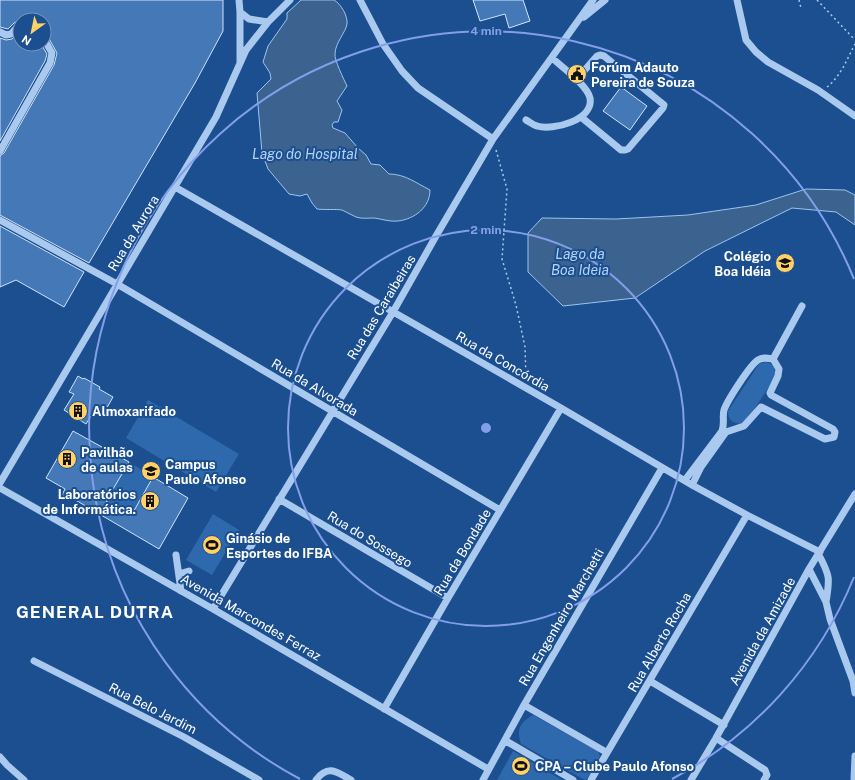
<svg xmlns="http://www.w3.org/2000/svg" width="855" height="780" font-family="'Public Sans',sans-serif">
	<rect width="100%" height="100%" fill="#1b4f8f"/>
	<path fill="#2e69ad" d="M 766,362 C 774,364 776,369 775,378 L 745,423 C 736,425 728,422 728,411 L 759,364 Z
		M 148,400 L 239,454 L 216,492 L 126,438 Z
		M 129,462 L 153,477 L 131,516 L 106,501 Z
		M 213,514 L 239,530 L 212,575 L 186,560 Z
		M 533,715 L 598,751 L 600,756 L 591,774 L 585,780 L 521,744 C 516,730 520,722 533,715 Z
		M 513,751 L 562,780 L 497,780 Z"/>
	<path fill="#3c6290" stroke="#9cc4f0" d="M 301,0 L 334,0 C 341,4 348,16 347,24 C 346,32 335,43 335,54 C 334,59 344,80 347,86 L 337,101 L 342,110 L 338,122 L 334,122 L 332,125 L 333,128 L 345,133 L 358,148 L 366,155 L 371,164 L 380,165 L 389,174 C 405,174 416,183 430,190 C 430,207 415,219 398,221 C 390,222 382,219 374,218 C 368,218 361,219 356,217 C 351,215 347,212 342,210 C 336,209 325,210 317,209 L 312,203 L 307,194 L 300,196 L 289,194 L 268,169 L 262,153 L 257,93 L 271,79 L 270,73 L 263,62 L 268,46 L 287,19 L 287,13 Z
		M 806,189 L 845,190 L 855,195 L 855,225 L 836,212 L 792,208 L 705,251 L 635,298 L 563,306 L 528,272 L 528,233 L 542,218 L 616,219 L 688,215 L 756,205 Z"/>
	<path fill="#4478b7" stroke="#cfe3fa" d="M 0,0 L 223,0 L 223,31 L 195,83 L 89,263 L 0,215 L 0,156 L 4,153 L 54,65 L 57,53 L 48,37 L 44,34 L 44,20 L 20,20 L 14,23 L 8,29 L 0,27 Z
		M 473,0 L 523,0 L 530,21 L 509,28 L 505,14 L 480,21 Z
		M 20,31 L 20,44 L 41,44 L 47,54 L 45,61 L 0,141 L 0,38 L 6,40 L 12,39 Z
		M 621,87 L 647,106 L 630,130 L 603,111 Z
		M 0,226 L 84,272 L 64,307 L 16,280 L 0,287 Z
		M 78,376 L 83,379 L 84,378 L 100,387 L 99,389 L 113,397 L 104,413 L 96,408 L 86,424 L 64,410 L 74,394 L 69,392 Z
		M 73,431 L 129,462 L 106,501 L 131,516 L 153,477 L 188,498 L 159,549 L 72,498 L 71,500 L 62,495 L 65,489 L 46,478 Z"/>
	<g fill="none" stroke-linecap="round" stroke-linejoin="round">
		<path stroke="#a9c9ee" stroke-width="1.5" stroke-dasharray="2 3" stroke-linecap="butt" d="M 799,0 L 801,8
			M 817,0 L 855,40
			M 827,87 C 841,76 847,59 855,44
			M 496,150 L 507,189 L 502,259 L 516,305 L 525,347 L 526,379"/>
		<path stroke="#a9c9ee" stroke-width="7" d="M 239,0 L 240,12 L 249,19 L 268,22
			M 360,0 L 383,44 L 402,71 L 418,88 L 493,139
			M 737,0 L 746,40 L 756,52 L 768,62 L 818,90 L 855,116
			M 584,17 L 605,0
			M 0,32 L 6,35 L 11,34 L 18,26 L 20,25
			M 240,62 L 240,12
			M 576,80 L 597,56 L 600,55 L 604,56 L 664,105 L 663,108 L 628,149 L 625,150 L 621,150 L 581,117
			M 526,120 C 530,122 533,125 537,126 C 553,131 594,120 590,98 C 587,85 562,67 552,58
			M 0,151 L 50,63 L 52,53 L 44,39
			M 175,187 L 561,408 L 692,485 L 747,515 L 820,552
			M 0,220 L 117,284 L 500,510
			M 773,359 L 802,306
			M 685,480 L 722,431 C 725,422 722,417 724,410 C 727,401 750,365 758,360 C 763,357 767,358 773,359 L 779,369 L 778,376 L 770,393 L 771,395 L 833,429 L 835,432 L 834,437 L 825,439 L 761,407 L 744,426 L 726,432 L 701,467 L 692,485
			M 0,483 L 216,117 L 246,50 L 268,22 L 290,0
			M 0,488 L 213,609 L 488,769
			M 279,499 L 448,598
			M 176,555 L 181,591
			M 819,555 C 830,576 830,578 826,602
			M 809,569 L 826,602 L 830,619 L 853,681 L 855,693
			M 179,574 L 189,571
			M 213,609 L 393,312 L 436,236 L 493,139 L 593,0
			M 34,661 L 184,737 L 259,780
			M 650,681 L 724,725
			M 524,705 L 606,752
			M 384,709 L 448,598 L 561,408
			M 716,738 L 765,770 L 767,775 L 764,780
			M 506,741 L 573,780
			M 0,757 L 7,765 L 24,780
			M 316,780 C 328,764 337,772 351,780
			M 483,780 L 524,705 L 662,468
			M 591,780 L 747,515
			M 691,780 L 716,738 L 809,569 L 855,494
			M 854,780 L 855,756"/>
	</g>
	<g fill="none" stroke="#839eea" stroke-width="2">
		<circle cx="486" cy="428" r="198"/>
		<path d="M854 577A397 397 0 0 1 672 779M300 779A397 397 0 1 1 854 279"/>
	</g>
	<defs>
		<symbol id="civic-disc" viewBox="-11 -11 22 22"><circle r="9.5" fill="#ffd166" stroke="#1b4f8f"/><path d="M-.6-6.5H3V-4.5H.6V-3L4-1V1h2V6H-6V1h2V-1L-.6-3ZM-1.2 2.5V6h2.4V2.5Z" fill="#111"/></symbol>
		<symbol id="school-disc" viewBox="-11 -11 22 22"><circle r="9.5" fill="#ffd166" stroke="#1b4f8f"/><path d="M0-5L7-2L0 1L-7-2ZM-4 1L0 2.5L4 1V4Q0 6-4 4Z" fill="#111"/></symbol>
		<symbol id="building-disc" viewBox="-11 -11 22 22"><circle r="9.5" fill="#ffd166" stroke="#1b4f8f"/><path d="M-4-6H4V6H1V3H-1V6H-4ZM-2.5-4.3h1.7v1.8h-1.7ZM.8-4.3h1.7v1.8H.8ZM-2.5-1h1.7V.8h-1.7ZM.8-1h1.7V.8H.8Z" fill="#111"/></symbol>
		<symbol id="university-disc" viewBox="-11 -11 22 22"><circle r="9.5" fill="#ffd166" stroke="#1b4f8f"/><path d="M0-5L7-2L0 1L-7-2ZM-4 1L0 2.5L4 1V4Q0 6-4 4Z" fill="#111"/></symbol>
		<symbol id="stadium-disc" viewBox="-11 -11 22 22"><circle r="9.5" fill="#ffd166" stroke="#1b4f8f"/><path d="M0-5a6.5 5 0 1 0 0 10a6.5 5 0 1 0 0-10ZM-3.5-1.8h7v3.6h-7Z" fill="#111"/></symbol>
	</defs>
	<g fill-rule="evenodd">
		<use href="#civic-disc" x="566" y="63" width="22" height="22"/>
		<use href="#school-disc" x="774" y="252" width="22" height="22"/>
		<use href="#building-disc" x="67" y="400" width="22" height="22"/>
		<use href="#building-disc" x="56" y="448" width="22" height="22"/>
		<use href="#university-disc" x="140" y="460" width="22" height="22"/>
		<use href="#building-disc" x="139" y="490" width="22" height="22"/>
		<use href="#stadium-disc" x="201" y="534" width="22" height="22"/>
		<use href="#stadium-disc" x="510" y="755" width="22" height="22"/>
	</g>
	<g text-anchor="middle" stroke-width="4" stroke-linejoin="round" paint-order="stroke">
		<g font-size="13" font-weight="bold" fill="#fff" stroke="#1b4f8f" text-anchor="start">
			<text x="591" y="72">Forúm Adauto<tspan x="591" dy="15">Pereira de Souza</tspan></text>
			<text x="771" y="261" text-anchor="end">Colégio<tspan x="771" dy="15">Boa Idéia</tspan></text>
			<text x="92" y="416">Almoxarifado</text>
			<text x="81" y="457">Pavilhão<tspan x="81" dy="15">de aulas</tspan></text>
			<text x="165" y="469">Campus<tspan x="165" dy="15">Paulo Afonso</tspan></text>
			<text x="136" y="499" text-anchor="end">Laboratórios<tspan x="136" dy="15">de Informática.</tspan></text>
			<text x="226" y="543">Ginásio de<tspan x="226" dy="15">Esportes do IFBA</tspan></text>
			<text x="535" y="771">CPA – Clube Paulo Afonso</text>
		</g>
		<g font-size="13" fill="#fff" stroke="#1b4f8f">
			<text transform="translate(133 233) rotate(-59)" y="5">Rua da Aurora</text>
			<text transform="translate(381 307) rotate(-59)" y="5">Rua das Caraibeiras</text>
			<text transform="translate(503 361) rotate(30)" y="5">Rua da Concórdia</text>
			<text transform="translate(315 387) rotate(31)" y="5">Rua da Alvorada</text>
			<text transform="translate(370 539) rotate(31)" y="5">Rua do Sossego</text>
			<text transform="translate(462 552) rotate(-59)" y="5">Rua da Bondade</text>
			<text transform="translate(251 617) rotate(30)" y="5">Avenida Marcondes Ferraz</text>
			<text transform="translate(561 617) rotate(-60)" y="5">Rua Engenheiro Marchetti</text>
			<text transform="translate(762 631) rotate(-61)" y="5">Avenida da Amizade</text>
			<text transform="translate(659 642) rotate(-60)" y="5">Rua Alberto Rocha</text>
			<text transform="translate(153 708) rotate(27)" y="5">Rua Belo Jardim</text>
		</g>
		<g font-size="14" font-style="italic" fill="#b5d3f5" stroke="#1b4f8f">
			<text x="305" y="159">Lago do Hospital</text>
			<text x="580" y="259">Lago da<tspan x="580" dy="16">Boa Ideia</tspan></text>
		</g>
		<g font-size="17" font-weight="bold" letter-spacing="1" fill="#fff" stroke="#1b4f8f">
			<text x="95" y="618">GENERAL DUTRA</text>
		</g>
	</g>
	<circle cx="486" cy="428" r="6" fill="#839eea" stroke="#1b4f8f" stroke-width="2"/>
	<g font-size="12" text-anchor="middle" font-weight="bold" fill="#839eea" stroke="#1b4f8f" stroke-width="4" stroke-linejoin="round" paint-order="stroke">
		<text x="486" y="35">4 min</text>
		<text x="486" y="234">2 min</text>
	</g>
	<g transform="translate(32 32) rotate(213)"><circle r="19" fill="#1b4f8f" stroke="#7695bc"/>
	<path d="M0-3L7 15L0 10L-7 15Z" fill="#ffd166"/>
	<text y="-6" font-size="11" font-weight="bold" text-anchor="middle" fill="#ffffff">N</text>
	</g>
</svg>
